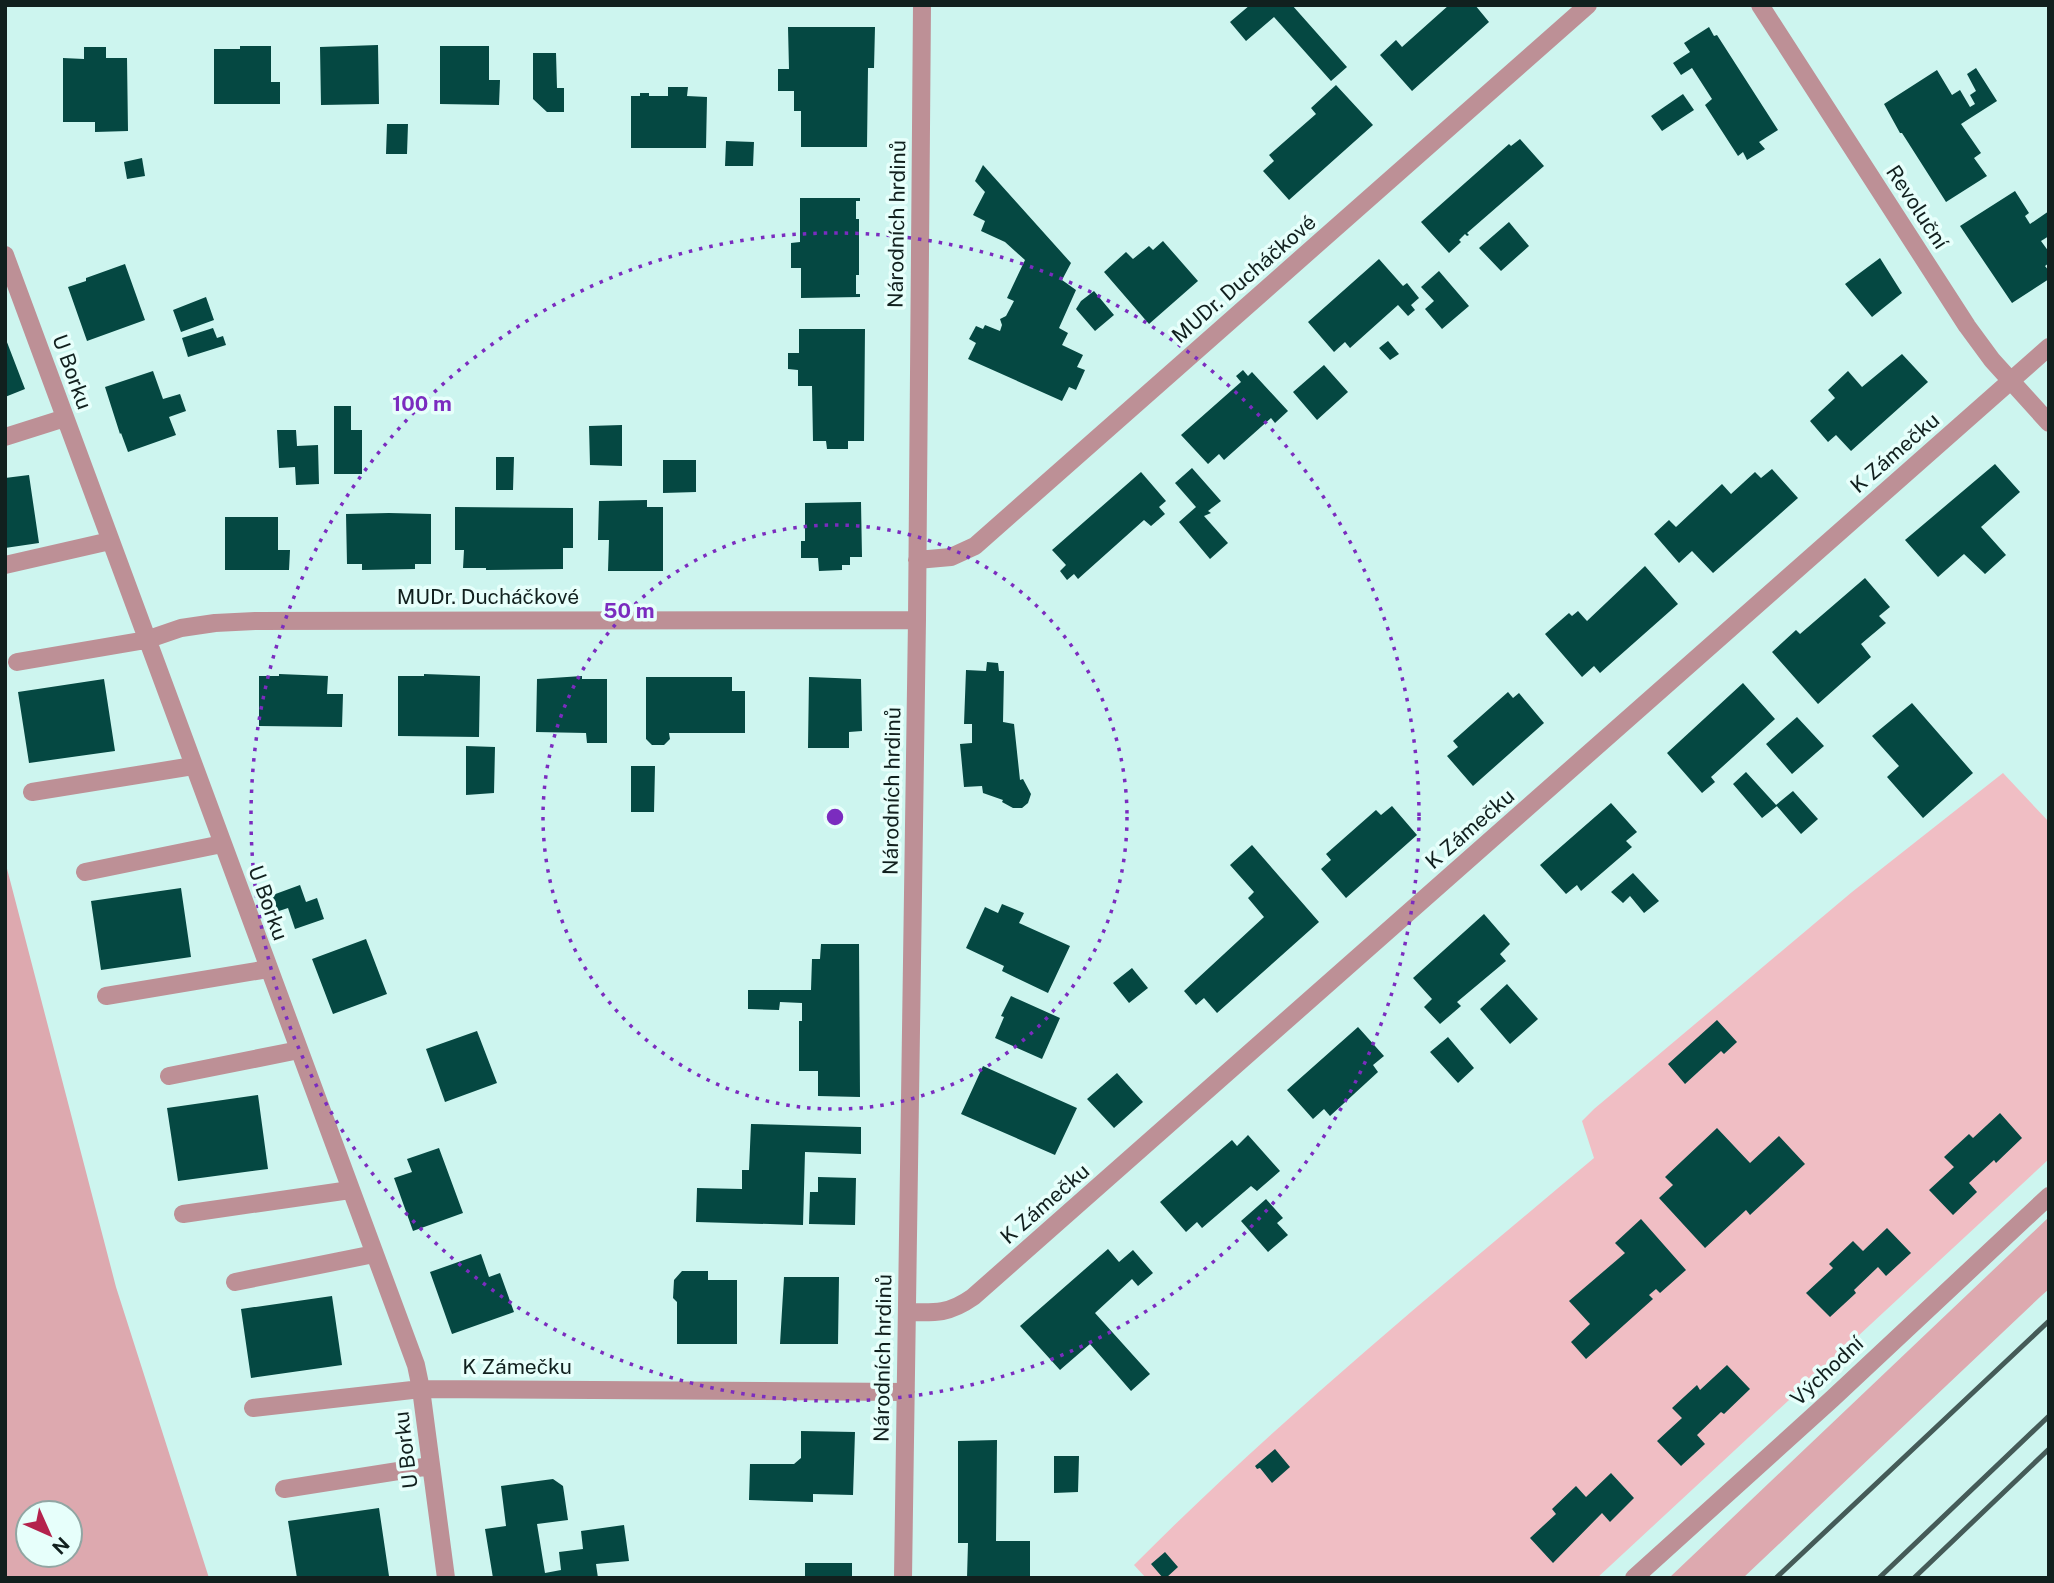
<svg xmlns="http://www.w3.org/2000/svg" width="2054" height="1583" font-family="'Public Sans',sans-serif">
	<rect width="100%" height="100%" fill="#cdf5ef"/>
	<path fill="#f0bec4" d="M 2003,773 L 2049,822 L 2049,1159 L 1597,1578 L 1146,1578 L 1134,1565 C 1278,1420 1438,1289 1594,1158 L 1582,1121 L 1594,1109 L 1852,892 Z"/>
	<path fill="#dda9af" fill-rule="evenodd" d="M 5,861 L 116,1287 L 209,1578 L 5,1578 ZM 28,1513 L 70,1513 L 70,1555 L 28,1555 Z
		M 2049,1217 L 2049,1289 L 2040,1297 L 1743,1578 L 1669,1578 Z"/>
	<path fill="#054842" d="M 1250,5 L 1292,5 L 1347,67 L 1331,81 L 1274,17 L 1246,41 L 1230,22 Z
		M 1449,5 L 1475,5 L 1489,22 L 1412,91 L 1380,55 L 1396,40 L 1402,47 Z
		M 788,27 L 875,27 L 874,68 L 868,68 L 867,147 L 801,147 L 801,111 L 794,111 L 794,91 L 778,91 L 778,69 L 789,69 Z
		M 1709,27 L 1714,36 L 1717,35 L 1778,130 L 1759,142 L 1765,149 L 1747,160 L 1743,152 L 1738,156 L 1705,105 L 1712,99 L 1692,68 L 1681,75 L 1673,63 L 1690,52 L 1684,43 Z
		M 378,45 L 379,104 L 321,105 L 320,47 Z
		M 240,46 L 271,46 L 271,82 L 280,82 L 280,104 L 214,104 L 214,49 L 240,49 Z
		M 440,46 L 489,46 L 489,80 L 500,80 L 499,105 L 440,104 Z
		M 84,47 L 106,47 L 106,58 L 127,58 L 128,131 L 95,132 L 95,122 L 63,122 L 63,58 L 84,59 Z
		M 533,53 L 556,53 L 557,88 L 564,88 L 564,112 L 547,112 L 533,99 Z
		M 1976,68 L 1997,101 L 1961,124 L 1981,153 L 1974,158 L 1987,176 L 1946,202 L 1902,133 L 1900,133 L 1884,104 L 1937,70 L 1952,95 L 1960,90 L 1970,107 L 1975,104 L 1970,95 L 1976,91 L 1967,74 Z
		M 1336,85 L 1373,125 L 1289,200 L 1263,171 L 1274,161 L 1269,155 L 1316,114 L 1311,108 Z
		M 668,87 L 688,87 L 687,96 L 707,97 L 706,148 L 631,148 L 631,96 L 640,96 L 640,93 L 649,93 L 649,96 L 668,96 Z
		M 1683,94 L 1694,110 L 1662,131 L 1651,116 Z
		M 387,124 L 408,124 L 407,154 L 386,154 Z
		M 1520,139 L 1544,166 L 1467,233 L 1469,235 L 1467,236 L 1465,234 L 1459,240 L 1461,242 L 1449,253 L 1421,222 L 1509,144 L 1511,146 Z
		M 726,141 L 754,142 L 753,166 L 725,166 Z
		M 142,158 L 145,176 L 127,179 L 124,162 Z
		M 983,165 L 1071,263 L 1062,280 L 1076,290 L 1059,328 L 1068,333 L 1062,345 L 1083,355 L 1077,367 L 1085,370 L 1076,390 L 1069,387 L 1062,401 L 968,359 L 976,343 L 969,339 L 976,326 L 983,329 L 985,325 L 1000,331 L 1002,325 L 1000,319 L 1006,316 L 1014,301 L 1007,298 L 1025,260 L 1005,242 L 981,231 L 985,221 L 973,215 L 985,192 L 975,181 Z
		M 2015,191 L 2029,213 L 2025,216 L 2030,224 L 2049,211 L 2049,236 L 2041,241 L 2049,252 L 2049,263 L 2045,266 L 2049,271 L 2049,279 L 2012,303 L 1960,226 Z
		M 800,198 L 860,198 L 860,201 L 856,201 L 856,219 L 859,219 L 859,275 L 856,275 L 856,294 L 860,294 L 860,297 L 801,298 L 801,268 L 791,268 L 791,243 L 800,242 Z
		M 1509,222 L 1529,246 L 1501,271 L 1479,248 Z
		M 1163,241 L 1198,281 L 1149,324 L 1104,272 L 1126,252 L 1133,259 L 1149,246 L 1153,250 Z
		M 1880,258 L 1902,293 L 1872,317 L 1845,284 Z
		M 1379,259 L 1403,286 L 1407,283 L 1419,298 L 1411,305 L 1415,310 L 1408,316 L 1398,305 L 1350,348 L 1345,342 L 1334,352 L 1308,322 Z
		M 125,264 L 145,320 L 87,341 L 68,287 L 86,281 L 86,278 Z
		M 1439,271 L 1469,306 L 1442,329 L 1425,309 L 1434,301 L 1421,287 Z
		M 1094,291 L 1114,315 L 1095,331 L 1076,309 L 1081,301 Z
		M 206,297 L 214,320 L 181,332 L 173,310 Z
		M 213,328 L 217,338 L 223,336 L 226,345 L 188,357 L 182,338 Z
		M 799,329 L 865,329 L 864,441 L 848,441 L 848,449 L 827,449 L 826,441 L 813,441 L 812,386 L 798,386 L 798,370 L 788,369 L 788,353 L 799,353 Z
		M 5,337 L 25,389 L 5,397 Z
		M 1388,341 L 1399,354 L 1390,360 L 1379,348 Z
		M 1902,354 L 1928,382 L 1851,451 L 1836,435 L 1828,442 L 1810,421 L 1835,398 L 1828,390 L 1848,371 L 1862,387 Z
		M 1324,365 L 1348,392 L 1317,420 L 1293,392 Z
		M 1243,370 L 1248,376 L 1252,372 L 1288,411 L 1275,423 L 1271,418 L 1224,460 L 1219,454 L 1208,464 L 1181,435 L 1241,382 L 1236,376 Z
		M 153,371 L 163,399 L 180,394 L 186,411 L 169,417 L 176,435 L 128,452 L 121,433 L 120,434 L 105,387 Z
		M 334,406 L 351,406 L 351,430 L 362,430 L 362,474 L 334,474 Z
		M 622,425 L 622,466 L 590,465 L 589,426 Z
		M 277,430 L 296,430 L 297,446 L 318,445 L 319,484 L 296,485 L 295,467 L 279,468 Z
		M 496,457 L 514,457 L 513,490 L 496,490 Z
		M 663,460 L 696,460 L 696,492 L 663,493 Z
		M 1995,464 L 2020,492 L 1981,527 L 2006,555 L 1985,574 L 1964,554 L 1938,577 L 1905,540 Z
		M 1192,468 L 1221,501 L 1208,511 L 1211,513 L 1204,516 L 1228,543 L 1210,559 L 1179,522 L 1196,507 L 1175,483 Z
		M 1772,469 L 1798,498 L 1713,573 L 1692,551 L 1679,563 L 1654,534 L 1669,520 L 1676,527 L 1722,484 L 1731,494 L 1755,472 L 1761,478 Z
		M 1141,472 L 1166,501 L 1159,507 L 1165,514 L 1151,526 L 1144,520 L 1078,579 L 1074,574 L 1067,580 L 1060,571 L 1066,565 L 1052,550 Z
		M 29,475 L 39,543 L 5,548 L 5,478 Z
		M 647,500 L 647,507 L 663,507 L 663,571 L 608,571 L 609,540 L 598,540 L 599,501 Z
		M 861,502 L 862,557 L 850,557 L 850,565 L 842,565 L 842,570 L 819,571 L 818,558 L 801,558 L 801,541 L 805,541 L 805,503 Z
		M 455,507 L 573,508 L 573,548 L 563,548 L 563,569 L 486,570 L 486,568 L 463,568 L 464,550 L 455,550 Z
		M 389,513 L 431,514 L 431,564 L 415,564 L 415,569 L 362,570 L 362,564 L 347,564 L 346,514 Z
		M 225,517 L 278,517 L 278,550 L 290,550 L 289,570 L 225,570 Z
		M 1645,566 L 1678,604 L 1600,673 L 1594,666 L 1582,677 L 1545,634 L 1569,613 L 1572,616 L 1578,611 L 1587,621 Z
		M 1865,578 L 1890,607 L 1879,616 L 1886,623 L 1861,644 L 1871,657 L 1818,704 L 1772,652 L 1796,630 L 1800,634 Z
		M 987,662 L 998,663 L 999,671 L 1004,671 L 1003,722 L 1014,724 L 1020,780 L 1023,779 L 1031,794 L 1028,803 L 1022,808 L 1013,808 L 1002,802 L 1003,800 L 983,793 L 982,786 L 964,787 L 960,744 L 972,743 L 972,724 L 964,724 L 966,670 L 986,671 Z
		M 279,674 L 328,676 L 327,694 L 343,694 L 342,727 L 259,726 L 259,676 L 279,676 Z
		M 424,674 L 480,676 L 479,737 L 398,736 L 398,676 L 424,676 Z
		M 582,676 L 582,679 L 607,679 L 607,743 L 587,743 L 586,733 L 536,732 L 537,679 Z
		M 646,677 L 732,677 L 732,691 L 745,691 L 745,733 L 669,733 L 670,739 L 664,745 L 652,745 L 646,739 Z
		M 809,677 L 861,679 L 862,731 L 849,732 L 849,748 L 808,748 Z
		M 104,679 L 115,751 L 29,763 L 18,692 Z
		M 1743,683 L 1775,719 L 1711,777 L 1715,782 L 1702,793 L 1667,753 Z
		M 1508,692 L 1513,698 L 1519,693 L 1544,723 L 1473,786 L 1447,756 L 1458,747 L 1453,741 Z
		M 1912,703 L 1973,773 L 1923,818 L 1887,777 L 1899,766 L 1872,736 Z
		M 1797,717 L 1824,746 L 1792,774 L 1766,744 Z
		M 466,746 L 495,747 L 494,793 L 466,795 Z
		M 631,766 L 655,766 L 654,812 L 631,812 Z
		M 1746,772 L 1777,806 L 1762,818 L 1733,784 Z
		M 1793,791 L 1818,819 L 1801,834 L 1776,805 Z
		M 1611,803 L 1637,832 L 1626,841 L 1632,847 L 1581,891 L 1577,885 L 1566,894 L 1540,865 Z
		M 1392,806 L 1417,835 L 1346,898 L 1321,869 L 1331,860 L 1326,854 L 1376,810 L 1381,815 Z
		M 1252,845 L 1319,922 L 1217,1013 L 1204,998 L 1196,1005 L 1184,991 L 1264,917 L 1248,898 L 1254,892 L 1230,865 Z
		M 1633,873 L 1659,901 L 1644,913 L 1630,896 L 1623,903 L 1611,892 Z
		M 300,885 L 306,902 L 317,898 L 324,919 L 295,929 L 288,908 L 276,912 L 270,896 Z
		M 181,888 L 191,957 L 101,970 L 91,901 Z
		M 1002,904 L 1024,913 L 1019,923 L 1070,946 L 1048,993 L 1002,971 L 1004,966 L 966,948 L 985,907 L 998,913 Z
		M 1484,914 L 1510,944 L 1500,954 L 1506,961 L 1457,1002 L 1461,1006 L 1440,1024 L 1424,1007 L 1432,999 L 1413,978 Z
		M 366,939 L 387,994 L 333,1014 L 312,959 Z
		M 821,944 L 859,944 L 860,1097 L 818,1096 L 818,1071 L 799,1071 L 799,1021 L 802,1021 L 802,1003 L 780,1002 L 779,1010 L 748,1009 L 748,990 L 811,990 L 812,959 L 820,959 Z
		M 1132,968 L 1148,988 L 1129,1003 L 1113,983 Z
		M 1507,984 L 1538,1019 L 1510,1044 L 1480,1009 Z
		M 1011,996 L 1060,1018 L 1042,1059 L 995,1038 L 1004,1017 L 1001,1016 Z
		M 1717,1020 L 1737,1042 L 1724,1054 L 1721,1051 L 1685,1084 L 1668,1064 Z
		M 1358,1027 L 1384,1056 L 1373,1065 L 1378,1072 L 1330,1116 L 1324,1109 L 1313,1119 L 1287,1090 Z
		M 477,1031 L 497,1083 L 445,1102 L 426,1049 Z
		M 1448,1037 L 1474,1068 L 1458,1083 L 1430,1052 Z
		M 983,1066 L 1077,1108 L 1055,1155 L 961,1114 Z
		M 1117,1073 L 1143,1102 L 1114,1128 L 1087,1099 Z
		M 258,1095 L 268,1169 L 178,1181 L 167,1108 Z
		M 2000,1113 L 2022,1138 L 1996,1163 L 1994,1160 L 1969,1183 L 1977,1192 L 1953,1215 L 1929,1190 L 1954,1167 L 1944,1157 L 1969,1134 L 1973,1138 Z
		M 751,1124 L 861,1127 L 861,1154 L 805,1152 L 803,1225 L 696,1222 L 697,1188 L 742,1189 L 742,1170 L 749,1170 Z
		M 1717,1128 L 1750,1163 L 1779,1136 L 1805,1164 L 1750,1215 L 1746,1210 L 1705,1248 L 1659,1198 L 1673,1185 L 1665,1177 Z
		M 1248,1135 L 1280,1171 L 1257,1191 L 1251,1186 L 1202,1228 L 1197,1222 L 1186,1232 L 1160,1202 L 1232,1140 L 1237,1146 Z
		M 439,1148 L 463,1213 L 413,1231 L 394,1178 L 412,1172 L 407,1159 Z
		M 818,1177 L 856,1178 L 855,1225 L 809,1224 L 810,1192 L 818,1192 Z
		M 1266,1199 L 1283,1218 L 1277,1223 L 1288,1235 L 1268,1252 L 1241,1221 Z
		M 1641,1219 L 1686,1270 L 1660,1293 L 1656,1289 L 1649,1295 L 1653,1299 L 1586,1359 L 1571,1342 L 1590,1324 L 1569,1301 L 1625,1253 L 1615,1243 Z
		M 1887,1228 L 1911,1253 L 1886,1276 L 1878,1267 L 1854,1290 L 1856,1293 L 1830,1317 L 1806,1293 L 1833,1268 L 1829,1264 L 1853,1241 L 1863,1251 Z
		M 1108,1249 L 1119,1262 L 1133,1250 L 1153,1273 L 1138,1286 L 1132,1279 L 1095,1313 L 1150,1374 L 1131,1391 L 1090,1344 L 1060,1370 L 1020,1326 Z
		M 481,1254 L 489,1277 L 500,1273 L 514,1312 L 452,1334 L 430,1272 Z
		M 682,1271 L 708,1271 L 708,1280 L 737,1280 L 737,1344 L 677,1344 L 677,1302 L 673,1298 L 674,1280 Z
		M 784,1277 L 839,1277 L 838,1344 L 780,1344 Z
		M 332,1296 L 342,1365 L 251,1378 L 241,1309 Z
		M 1727,1365 L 1750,1389 L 1724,1414 L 1721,1412 L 1697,1435 L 1705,1444 L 1681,1466 L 1657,1441 L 1682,1418 L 1672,1408 L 1697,1385 L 1700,1390 Z
		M 801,1431 L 855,1432 L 853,1495 L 813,1494 L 813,1502 L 749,1500 L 750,1464 L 794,1464 L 801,1458 Z
		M 997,1440 L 996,1541 L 1030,1541 L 1030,1578 L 967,1578 L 968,1543 L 958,1543 L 958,1441 Z
		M 1275,1449 L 1290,1467 L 1272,1483 L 1260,1468 L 1257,1469 L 1255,1466 Z
		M 1054,1456 L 1079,1456 L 1078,1492 L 1054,1493 Z
		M 1611,1473 L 1634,1498 L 1610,1522 L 1602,1513 L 1553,1563 L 1530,1538 L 1556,1514 L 1552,1509 L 1576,1486 L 1586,1497 Z
		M 553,1479 L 563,1486 L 568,1520 L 537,1524 L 545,1573 L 561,1570 L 559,1552 L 583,1549 L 581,1531 L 624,1525 L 629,1561 L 596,1564 L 598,1578 L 493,1578 L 485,1529 L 506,1526 L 501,1486 Z
		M 379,1508 L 389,1576 L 297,1578 L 288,1521 Z
		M 1165,1552 L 1178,1567 L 1166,1578 L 1163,1578 L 1151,1564 Z
		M 805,1563 L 852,1563 L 852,1578 L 805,1578 Z"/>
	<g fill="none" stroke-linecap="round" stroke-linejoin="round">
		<path stroke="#bd9096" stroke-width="18" d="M 1760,5 L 1967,326 L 1992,360 L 2049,423
			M 5,255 L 416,1365 L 421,1389 L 446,1578
			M 5,437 L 65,418
			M 917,560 L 951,557 L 975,546 L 1588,5
			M 5,565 L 110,541
			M 17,662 L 146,640 L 181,628 L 215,623 L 255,621 L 917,620
			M 32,792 L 193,766
			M 85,872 L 222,844
			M 106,996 L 268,969
			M 169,1076 L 299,1050
			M 183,1214 L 350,1190
			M 235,1282 L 374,1254
			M 907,1312 C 935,1313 949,1314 973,1297 L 2049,347
			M 253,1408 L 421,1389 L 906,1392
			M 284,1489 L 430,1466
			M 903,1578 L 917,620 L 922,5
			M 1634,1578 L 1832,1399 L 2049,1196"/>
		<path stroke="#455b58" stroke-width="5" d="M 1776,1578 L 2049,1321
			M 1879,1578 L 2049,1416
			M 1914,1578 L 2049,1449"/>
	</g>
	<g fill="none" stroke="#7b2cbf" stroke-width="3.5" stroke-dasharray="3.5 7">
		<circle cx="835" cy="817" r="292"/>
		<circle cx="835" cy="817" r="584"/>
	</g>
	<g text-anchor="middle" stroke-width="7" stroke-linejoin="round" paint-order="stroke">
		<g font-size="21" fill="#11201e" stroke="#e7fffb">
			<text transform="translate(1917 207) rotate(57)" y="7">Revoluční</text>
			<text transform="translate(897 224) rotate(-89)" y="7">Národních hrdinů</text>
			<text transform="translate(1244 279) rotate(-41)" y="7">MUDr. Ducháčkové</text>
			<text transform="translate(72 372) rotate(70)" y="7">U Borku</text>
			<text transform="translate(1895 453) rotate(-41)" y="7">K Zámečku</text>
			<text x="488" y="604">MUDr. Ducháčkové</text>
			<text transform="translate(892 791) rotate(-89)" y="7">Národních hrdinů</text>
			<text transform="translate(1470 829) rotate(-41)" y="7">K Zámečku</text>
			<text transform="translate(268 903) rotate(70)" y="7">U Borku</text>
			<text transform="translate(1045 1204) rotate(-41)" y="7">K Zámečku</text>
			<text transform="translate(883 1358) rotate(-89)" y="7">Národních hrdinů</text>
			<text x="517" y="1374">K Zámečku</text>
			<text transform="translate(1827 1371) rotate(-43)" y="7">Východní</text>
			<text transform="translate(406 1450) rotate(-97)" y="7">U Borku</text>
		</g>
	</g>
	<circle cx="835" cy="817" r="10" fill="#7b2cbf" stroke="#e7fffb" stroke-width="3.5"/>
	<g font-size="21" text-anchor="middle" font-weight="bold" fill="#7b2cbf" stroke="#e7fffb" stroke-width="7" stroke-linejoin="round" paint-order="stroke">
		<text x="422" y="411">100 m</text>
		<text x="629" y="618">50 m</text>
	</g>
	<rect width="2054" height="1583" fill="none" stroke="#11201e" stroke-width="14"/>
	<g transform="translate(49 1534) rotate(135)"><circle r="33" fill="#e7fffb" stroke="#91a6a3" stroke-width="2"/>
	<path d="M0-5L12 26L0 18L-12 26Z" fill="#b4234d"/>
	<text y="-10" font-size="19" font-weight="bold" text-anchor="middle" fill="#11201e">N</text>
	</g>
</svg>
